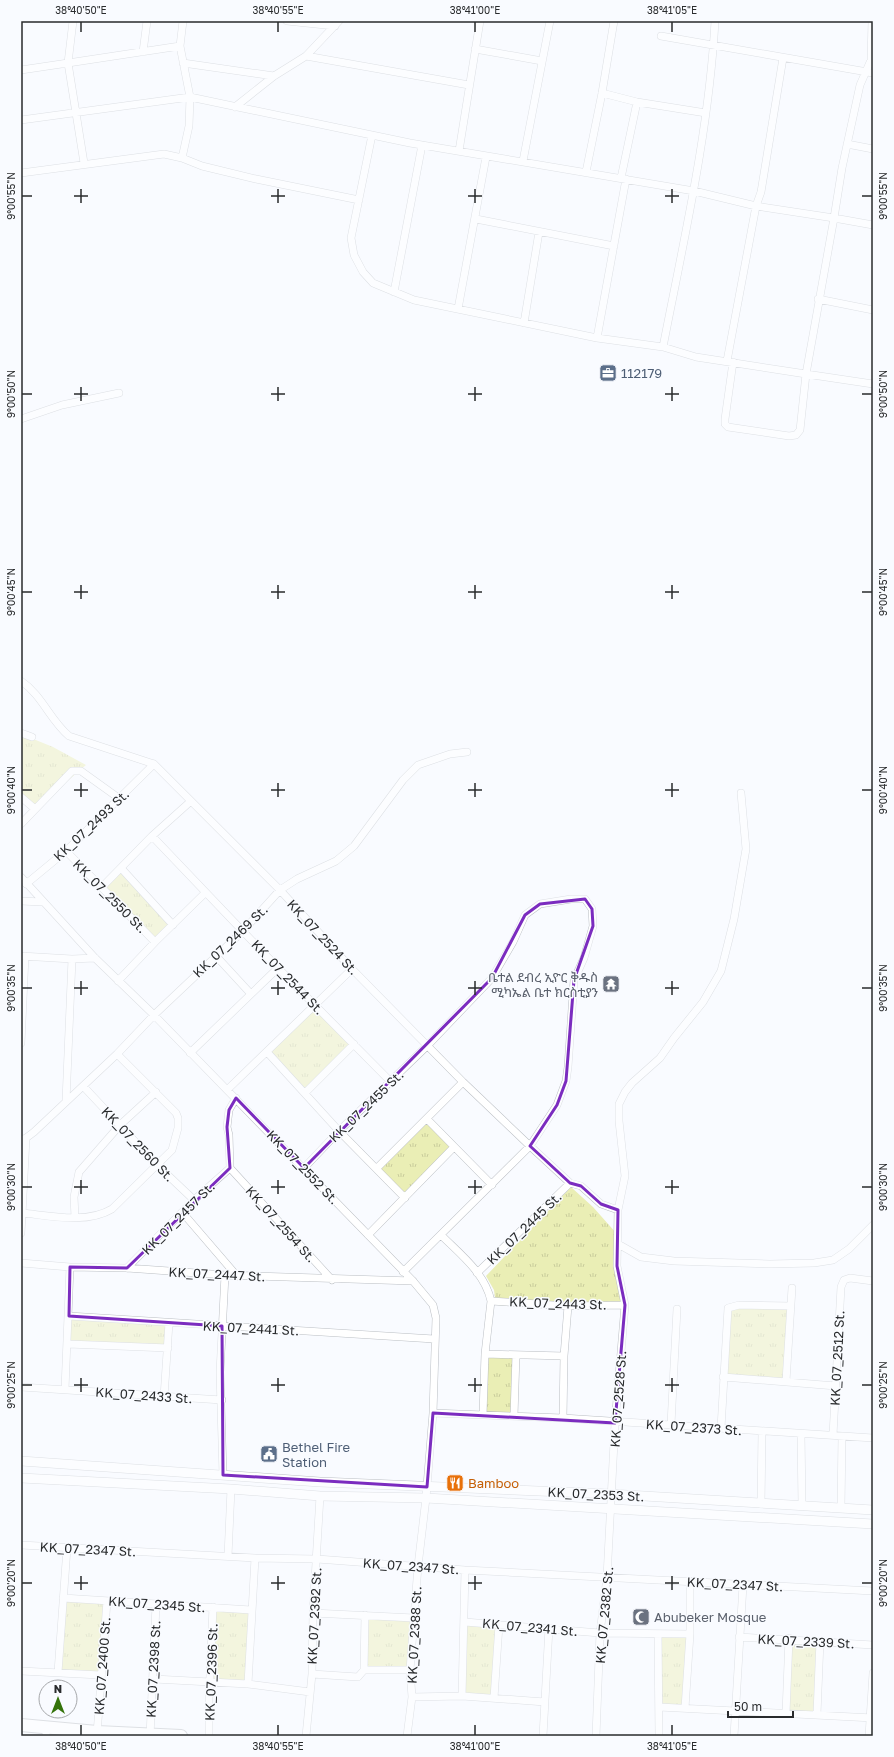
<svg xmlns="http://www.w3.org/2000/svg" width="894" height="1757" font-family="'Golos Text','Noto Sans Ethiopic',sans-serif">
	<defs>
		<pattern id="park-tufts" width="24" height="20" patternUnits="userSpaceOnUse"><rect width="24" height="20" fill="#eaeeb5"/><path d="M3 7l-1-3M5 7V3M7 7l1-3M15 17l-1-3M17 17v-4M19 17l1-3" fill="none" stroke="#c9cc9c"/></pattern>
	</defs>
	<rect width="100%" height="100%" fill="#f9fbff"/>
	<path fill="url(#park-tufts)" d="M 21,734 L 53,747 L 86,765 L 35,809 L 21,797 Z
		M 121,868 L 173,925 L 155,942 L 102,887 Z
		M 315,1005 L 354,1044 L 305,1093 L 267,1052 Z
		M 427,1119 L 454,1147 L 405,1198 L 377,1168 Z
		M 571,1187 L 593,1207 L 617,1234 L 618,1253 L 628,1309 L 496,1305 L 494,1290 L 486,1276 Z
		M 791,1306 L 786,1381 L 723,1377 L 728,1308 Z
		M 69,1316 L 169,1323 L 168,1348 L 68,1344 Z
		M 485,1354 L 516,1355 L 514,1416 L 483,1414 Z
		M 63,1598 L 107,1601 L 100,1675 L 58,1672 Z
		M 213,1607 L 251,1610 L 248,1684 L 209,1682 Z
		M 365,1615 L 414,1618 L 410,1670 L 364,1670 Z
		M 465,1622 L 499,1625 L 494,1698 L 462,1696 Z
		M 658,1634 L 690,1634 L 685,1708 L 659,1707 Z
		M 789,1638 L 820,1641 L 817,1714 L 786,1713 Z"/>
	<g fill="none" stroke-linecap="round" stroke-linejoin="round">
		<defs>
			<path id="minor" d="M 287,21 L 335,26
				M 872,21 L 871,60 L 860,85 L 842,168 L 834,218 L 873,225
				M 661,36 L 873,73
				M 475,49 L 542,61
				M 143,52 L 147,21
				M 306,56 L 469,85
				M 183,63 L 274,76
				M 21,70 L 68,63 L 73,21
				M 602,93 L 637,102 L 706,113
				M 235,107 L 274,76 L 306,56 L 339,21
				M 21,120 L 190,97 L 410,143 L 694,191 L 756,206 L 834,218 L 806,374 L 696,357 L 663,347 L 597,338 L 626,179
				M 372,135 L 351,238 L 354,255 L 363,272 L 373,283 L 414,300 L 597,338
				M 847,144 L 873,149
				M 459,151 L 480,21
				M 182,158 L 202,166 L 256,179 L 359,200
				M 523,161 L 550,21
				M 84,163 L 68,63 L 180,46
				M 586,172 L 602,93 L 614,21
				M 21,173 L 164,154 L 182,158 L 189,126 L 190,97 L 180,46 L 183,21
				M 621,178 L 637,102
				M 476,219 L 614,246
				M 394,292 L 422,145
				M 818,299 L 873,310
				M 458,309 L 486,157
				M 524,323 L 539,232
				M 663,347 C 684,239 709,131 715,21
				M 727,361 L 756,206 L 761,192 L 783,58
				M 733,362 L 725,419 L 725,424 L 728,427 L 789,436 L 796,435 L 800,430 L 806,374 L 873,384
				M 21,419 L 62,405 L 119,393
				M 21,681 C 42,695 50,720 69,736 L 154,764 L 280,890 L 352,969 L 463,1082 L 530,1146 L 570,1183 L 581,1186 L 601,1204 L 618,1210
				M 21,733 L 32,737
				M 21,797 L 35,809
				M 21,824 L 72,771 L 81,771 L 120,799
				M 152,836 L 278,968 L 391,1082
				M 66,851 L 155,942
				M 121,868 L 173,925
				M 21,877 L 95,958 L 154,1015 L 413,1281 L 433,1305 L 436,1318 L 433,1413 L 426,1498 L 418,1566 L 410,1670 L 412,1697 L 407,1736
				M 26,884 L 66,851 L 154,764
				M 102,887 L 152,836 L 191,801
				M 21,901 L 42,902
				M 21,956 L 72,959 L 95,958
				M 216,956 L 251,994
				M 118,981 L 155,942 L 205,893
				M 21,1043 L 25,956
				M 267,1052 L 339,1131 L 405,1198
				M 190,1053 L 278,968
				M 83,1086 L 156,1164 L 194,1200
				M 227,1090 L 352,969
				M 305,1093 L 354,1044
				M 66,1101 L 72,959
				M 427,1119 L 492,1185
				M 21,1140 L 26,1138 L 34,1132 L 117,1054 L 154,1015 L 243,931 L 280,890 L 297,879 L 336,861 L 354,846 L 403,780 L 418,765 L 450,754 L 467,752
				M 230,1168 L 332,1280
				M 230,1168 L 229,1135 L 227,1127 L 229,1110 L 236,1098
				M 304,1168 L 339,1131 L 428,1045 L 492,978 L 513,942 L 525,915 L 540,904 L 571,899 L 585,899 L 592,909 L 593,926 L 584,958 L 574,980 L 568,1067 L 566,1081 L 557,1105 L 530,1146 L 403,1272
				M 377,1168 L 463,1082
				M 182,1212 L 237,1276
				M 23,1213 C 51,1216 87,1224 112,1209 L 172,1150 L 178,1128 L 178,1118 L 176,1113 L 117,1054
				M 75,1217 L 74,1197 L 79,1172 L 120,1125 L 156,1092
				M 21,1233 L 26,1138
				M 368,1235 L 454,1147
				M 441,1235 C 460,1254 485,1273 491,1301 L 485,1354 L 483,1414
				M 618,1244 L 641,1257 L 674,1261 L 770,1264 L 814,1263 L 833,1260 L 849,1249 L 873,1225
				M 21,1263 L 70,1267 L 127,1268 L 225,1275 L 413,1281
				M 127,1268 L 194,1200 L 230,1168
				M 477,1273 L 570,1183
				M 491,1301 L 568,1306 L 625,1305
				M 69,1316 L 434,1339
				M 68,1344 L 168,1348
				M 485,1354 L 564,1356
				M 723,1377 L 836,1386
				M 786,1381 L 792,1288
				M 21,1387 L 222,1400
				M 65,1389 L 70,1267
				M 164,1397 L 169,1323
				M 433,1413 L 563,1418 L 873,1438
				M 514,1416 L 516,1355
				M 563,1418 L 564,1356 L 568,1306
				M 671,1424 L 677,1309
				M 721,1428 L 728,1308 L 739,1305 L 791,1306
				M 801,1434 L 802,1505
				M 833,1435 L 841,1287 L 844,1280 L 850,1278 L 873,1281
				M 223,1475 L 220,1372 L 225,1275
				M 761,1504 L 762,1432
				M 841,1507 L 842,1436
				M 21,1545 L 255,1558 L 317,1559 L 465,1570 L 873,1591
				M 228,1556 L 231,1489
				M 63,1598 L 251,1610
				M 313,1613 L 414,1618
				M 465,1622 L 600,1633 L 690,1634
				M 658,1634 L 659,1736
				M 739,1637 L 873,1645
				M 364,1670 L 365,1615
				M 364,1670 L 410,1670
				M 21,1671 L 100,1675
				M 58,1672 L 67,1548
				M 312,1674 L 358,1677 L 364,1670
				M 154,1679 L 248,1684 L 310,1692
				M 248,1684 L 255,1558
				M 462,1696 L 465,1570
				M 412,1697 L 462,1696 L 545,1702
				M 494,1698 L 499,1625
				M 659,1707 L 873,1718
				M 685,1708 L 690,1634 L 690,1581
				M 786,1713 L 789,1638
				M 817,1714 L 820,1641
				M 97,1734 L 107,1601
				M 46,1736 L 46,1727
				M 150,1736 L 156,1605
				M 209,1736 L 209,1698 L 213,1607
				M 306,1736 L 312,1674 L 313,1613 L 320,1496
				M 543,1736 L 549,1628
				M 596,1736 L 600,1633 L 607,1577 L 615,1423 L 625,1305 L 617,1266 L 618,1210 L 625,1176 L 619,1121 L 619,1104 L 625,1092 L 632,1083 L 660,1058 L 674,1038 L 703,1002 L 721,971 L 734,919 L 746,849 L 741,793
				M 734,1736 L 743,1585
				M 869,1736 L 873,1673"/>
			<path id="tertiary" d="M 21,1461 L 320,1482 L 611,1494 L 873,1510
				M 21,1478 L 231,1489 L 320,1496 L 426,1498 L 873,1524"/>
			<path id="primary" d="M 21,1725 L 97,1732 L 181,1736"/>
		</defs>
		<use href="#minor" stroke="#bbbfc4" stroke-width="8"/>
		<use href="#tertiary" stroke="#bbbfc4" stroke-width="10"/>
		<use href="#primary" stroke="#bbbfc4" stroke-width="14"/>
		<use href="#minor" stroke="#fff" stroke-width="7"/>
		<use href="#tertiary" stroke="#fff" stroke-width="9"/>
		<use href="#primary" stroke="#fff" stroke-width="12"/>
	</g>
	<path d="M0 0H894V1757H0ZM 585,899 L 592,909 L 593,926 L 574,980 L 566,1081 L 557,1105 L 530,1146 L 570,1183 L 581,1186 L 601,1204 L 618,1210 L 617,1266 L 625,1305 L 615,1423 L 433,1413 L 427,1487 L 223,1475 L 222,1326 L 69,1316 L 70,1267 L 127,1268 L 230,1168 L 227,1127 L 229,1110 L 236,1098 L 304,1168 L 492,978 L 525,915 L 540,904 Z" fill="#f9fbff" fill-opacity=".55" fill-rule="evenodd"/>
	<path fill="none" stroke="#7b2cbf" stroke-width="3" stroke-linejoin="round" d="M 585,899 L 592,909 L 593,926 L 574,980 L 566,1081 L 557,1105 L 530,1146 L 570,1183 L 581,1186 L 601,1204 L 618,1210 L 617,1266 L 625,1305 L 615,1423 L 433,1413 L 427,1487 L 223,1475 L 222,1326 L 69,1316 L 70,1267 L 127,1268 L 230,1168 L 227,1127 L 229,1110 L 236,1098 L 304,1168 L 492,978 L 525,915 L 540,904 Z"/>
	<path fill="none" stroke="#292b2d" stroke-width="1.5" d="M 81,22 L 81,32M 278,22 L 278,32M 475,22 L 475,32M 672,22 L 672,32M 81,189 L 81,203M 278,189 L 278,203M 475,189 L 475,203M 672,189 L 672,203M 22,196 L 32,196M 74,196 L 88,196M 271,196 L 285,196M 468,196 L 482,196M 665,196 L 679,196M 862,196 L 872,196M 81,387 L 81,401M 278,387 L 278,401M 475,387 L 475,401M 672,387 L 672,401M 22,394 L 32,394M 74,394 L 88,394M 271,394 L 285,394M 468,394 L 482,394M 665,394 L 679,394M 862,394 L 872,394M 81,585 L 81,599M 278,585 L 278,599M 475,585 L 475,599M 672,585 L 672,599M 22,592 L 32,592M 74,592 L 88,592M 271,592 L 285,592M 468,592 L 482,592M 665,592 L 679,592M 862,592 L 872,592M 81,783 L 81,797M 278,783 L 278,797M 475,783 L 475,797M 672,783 L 672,797M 22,790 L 32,790M 74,790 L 88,790M 271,790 L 285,790M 468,790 L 482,790M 665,790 L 679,790M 862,790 L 872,790M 81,981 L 81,995M 278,981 L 278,995M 475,981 L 475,995M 672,981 L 672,995M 22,988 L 32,988M 74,988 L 88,988M 271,988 L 285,988M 468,988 L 482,988M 665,988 L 679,988M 862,988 L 872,988M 81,1180 L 81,1194M 278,1180 L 278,1194M 475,1180 L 475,1194M 672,1180 L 672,1194M 22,1187 L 32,1187M 74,1187 L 88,1187M 271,1187 L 285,1187M 468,1187 L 482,1187M 665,1187 L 679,1187M 862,1187 L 872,1187M 81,1378 L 81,1392M 278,1378 L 278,1392M 475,1378 L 475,1392M 672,1378 L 672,1392M 22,1385 L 32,1385M 74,1385 L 88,1385M 271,1385 L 285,1385M 468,1385 L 482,1385M 665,1385 L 679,1385M 862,1385 L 872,1385M 81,1576 L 81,1590M 278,1576 L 278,1590M 475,1576 L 475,1590M 672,1576 L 672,1590M 22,1583 L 32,1583M 74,1583 L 88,1583M 271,1583 L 285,1583M 468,1583 L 482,1583M 665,1583 L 679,1583M 862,1583 L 872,1583M 81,1725 L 81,1735M 278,1725 L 278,1735M 475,1725 L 475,1735M 672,1725 L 672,1735"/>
	<defs>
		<symbol id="office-square" viewBox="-11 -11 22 22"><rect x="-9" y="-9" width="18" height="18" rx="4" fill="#5c6f8a" stroke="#f9fbff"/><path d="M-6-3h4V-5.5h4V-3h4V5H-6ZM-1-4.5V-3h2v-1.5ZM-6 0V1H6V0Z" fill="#fff"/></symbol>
		<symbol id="temple-square" viewBox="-11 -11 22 22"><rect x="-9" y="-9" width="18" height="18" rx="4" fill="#6b7280" stroke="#f9fbff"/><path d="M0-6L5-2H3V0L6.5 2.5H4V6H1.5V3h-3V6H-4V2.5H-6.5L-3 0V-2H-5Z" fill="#fff"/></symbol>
		<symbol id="civic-square" viewBox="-11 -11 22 22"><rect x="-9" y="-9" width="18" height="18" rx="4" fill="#5c6f8a" stroke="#f9fbff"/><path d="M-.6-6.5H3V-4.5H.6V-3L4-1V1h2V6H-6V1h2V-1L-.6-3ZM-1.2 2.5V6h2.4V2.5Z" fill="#fff"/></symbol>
		<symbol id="restaurant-square" viewBox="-11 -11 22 22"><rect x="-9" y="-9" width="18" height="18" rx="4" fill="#e8710a" stroke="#f9fbff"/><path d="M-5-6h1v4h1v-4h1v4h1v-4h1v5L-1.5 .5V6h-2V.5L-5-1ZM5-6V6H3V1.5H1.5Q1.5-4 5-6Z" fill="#fff"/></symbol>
		<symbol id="mosque-square" viewBox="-11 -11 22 22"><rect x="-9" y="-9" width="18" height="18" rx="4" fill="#6b7280" stroke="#f9fbff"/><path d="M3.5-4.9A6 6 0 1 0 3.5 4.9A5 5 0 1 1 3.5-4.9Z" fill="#fff"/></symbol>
	</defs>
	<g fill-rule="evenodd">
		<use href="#office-square" x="598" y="363" width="20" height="20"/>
		<use href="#temple-square" x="601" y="974" width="20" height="20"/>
		<use href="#civic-square" x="259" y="1444" width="20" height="20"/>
		<use href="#restaurant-square" x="445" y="1473" width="20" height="20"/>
		<use href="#mosque-square" x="631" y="1607" width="20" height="20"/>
	</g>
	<g text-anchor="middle" stroke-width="3" stroke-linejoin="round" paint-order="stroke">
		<g font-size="13" fill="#4e5e75" stroke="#f9fbff" text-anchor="start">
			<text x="621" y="378">112179</text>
			<text x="282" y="1452">Bethel Fire<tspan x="282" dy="15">Station</tspan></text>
		</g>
		<g font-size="13" fill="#292b2d" stroke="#f9fbff">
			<text transform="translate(91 825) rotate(-43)" y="5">KK_07_2493 St.</text>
			<text transform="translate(110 896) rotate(45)" y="5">KK_07_2550 St.</text>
			<text transform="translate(323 937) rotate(47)" y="5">KK_07_2524 St.</text>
			<text transform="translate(230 941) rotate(-44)" y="5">KK_07_2469 St.</text>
			<text transform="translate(288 977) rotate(46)" y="5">KK_07_2544 St.</text>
			<text transform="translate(366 1106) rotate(-44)" y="5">KK_07_2455 St.</text>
			<text transform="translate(138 1144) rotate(46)" y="5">KK_07_2560 St.</text>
			<text transform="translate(303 1167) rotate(46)" y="5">KK_07_2552 St.</text>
			<text transform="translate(178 1218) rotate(-45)" y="5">KK_07_2457 St.</text>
			<text transform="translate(281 1224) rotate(48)" y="5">KK_07_2554 St.</text>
			<text transform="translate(524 1228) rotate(-44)" y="5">KK_07_2445 St.</text>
			<text transform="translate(217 1274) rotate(3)" y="5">KK_07_2447 St.</text>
			<text transform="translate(558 1303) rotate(2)" y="5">KK_07_2443 St.</text>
			<text transform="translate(251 1328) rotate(3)" y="5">KK_07_2441 St.</text>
			<text transform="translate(837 1358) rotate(-87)" y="5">KK_07_2512 St.</text>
			<text transform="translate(144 1395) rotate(4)" y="5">KK_07_2433 St.</text>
			<text transform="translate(618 1399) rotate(-86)" y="5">KK_07_2528 St.</text>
			<text transform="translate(694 1427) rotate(4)" y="5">KK_07_2373 St.</text>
			<text transform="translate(596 1494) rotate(3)" y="5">KK_07_2353 St.</text>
			<text transform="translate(88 1549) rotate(3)" y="5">KK_07_2347 St.</text>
			<text transform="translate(411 1566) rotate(4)" y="5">KK_07_2347 St.</text>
			<text transform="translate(735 1584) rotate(3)" y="5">KK_07_2347 St.</text>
			<text transform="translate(157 1604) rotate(4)" y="5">KK_07_2345 St.</text>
			<text transform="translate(604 1615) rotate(-85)" y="5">KK_07_2382 St.</text>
			<text transform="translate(314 1616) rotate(-87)" y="5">KK_07_2392 St.</text>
			<text transform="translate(530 1627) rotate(5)" y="5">KK_07_2341 St.</text>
			<text transform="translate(414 1635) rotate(-87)" y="5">KK_07_2388 St.</text>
			<text transform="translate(806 1641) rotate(3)" y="5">KK_07_2339 St.</text>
			<text transform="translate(102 1666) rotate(-86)" y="5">KK_07_2400 St.</text>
			<text transform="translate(153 1669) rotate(-87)" y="5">KK_07_2398 St.</text>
			<text transform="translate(211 1672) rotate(-88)" y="5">KK_07_2396 St.</text>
		</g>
		<g font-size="13" fill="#5b616d" stroke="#f9fbff" text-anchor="end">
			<text x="598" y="982">ቤተል ደብረ ኢዮር ቅዱስ<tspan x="598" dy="15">ሚካኤል ቤተ ክርስቲያን</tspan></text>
			<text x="654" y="1622" text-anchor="start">Abubeker Mosque</text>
		</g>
		<g font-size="13" fill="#c56008" stroke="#f9fbff" text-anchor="start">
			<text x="468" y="1488">Bamboo</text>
		</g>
	</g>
	<rect width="894" height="1757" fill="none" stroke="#f9fbff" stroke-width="44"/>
	<g transform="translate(58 1699)"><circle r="19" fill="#f9fbff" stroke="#a6a8ab"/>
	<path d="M0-3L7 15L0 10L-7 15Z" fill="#34730b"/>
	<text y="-6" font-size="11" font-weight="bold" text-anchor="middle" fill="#292b2d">N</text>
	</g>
	<path d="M728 1711v6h65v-6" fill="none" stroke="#292b2d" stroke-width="2"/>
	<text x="734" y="1711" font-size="12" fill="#292b2d" stroke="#f9fbff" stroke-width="3" paint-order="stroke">50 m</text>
	<rect x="22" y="22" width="850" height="1713" fill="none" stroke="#292b2d" stroke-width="1.5"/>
	<g font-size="10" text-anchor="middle" fill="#292b2d">
		<text x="81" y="14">38°40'50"E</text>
		<text x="278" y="14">38°40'55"E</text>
		<text x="475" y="14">38°41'00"E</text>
		<text x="672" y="14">38°41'05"E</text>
		<text transform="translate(11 196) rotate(-90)" y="4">9°00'55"N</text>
		<text transform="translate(883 196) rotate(-90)" y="4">9°00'55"N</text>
		<text transform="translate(11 394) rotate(-90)" y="4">9°00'50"N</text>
		<text transform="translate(883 394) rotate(-90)" y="4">9°00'50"N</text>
		<text transform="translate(11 592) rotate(-90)" y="4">9°00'45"N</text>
		<text transform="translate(883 592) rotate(-90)" y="4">9°00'45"N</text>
		<text transform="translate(11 790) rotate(-90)" y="4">9°00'40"N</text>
		<text transform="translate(883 790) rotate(-90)" y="4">9°00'40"N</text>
		<text transform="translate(11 988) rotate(-90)" y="4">9°00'35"N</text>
		<text transform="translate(883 988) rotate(-90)" y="4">9°00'35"N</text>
		<text transform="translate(11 1187) rotate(-90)" y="4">9°00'30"N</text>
		<text transform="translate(883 1187) rotate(-90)" y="4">9°00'30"N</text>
		<text transform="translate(11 1385) rotate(-90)" y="4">9°00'25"N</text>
		<text transform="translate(883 1385) rotate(-90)" y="4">9°00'25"N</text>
		<text transform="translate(11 1583) rotate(-90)" y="4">9°00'20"N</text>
		<text transform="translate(883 1583) rotate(-90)" y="4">9°00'20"N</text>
		<text x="81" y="1750">38°40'50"E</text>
		<text x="278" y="1750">38°40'55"E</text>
		<text x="475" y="1750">38°41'00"E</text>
		<text x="672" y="1750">38°41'05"E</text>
	</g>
</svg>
